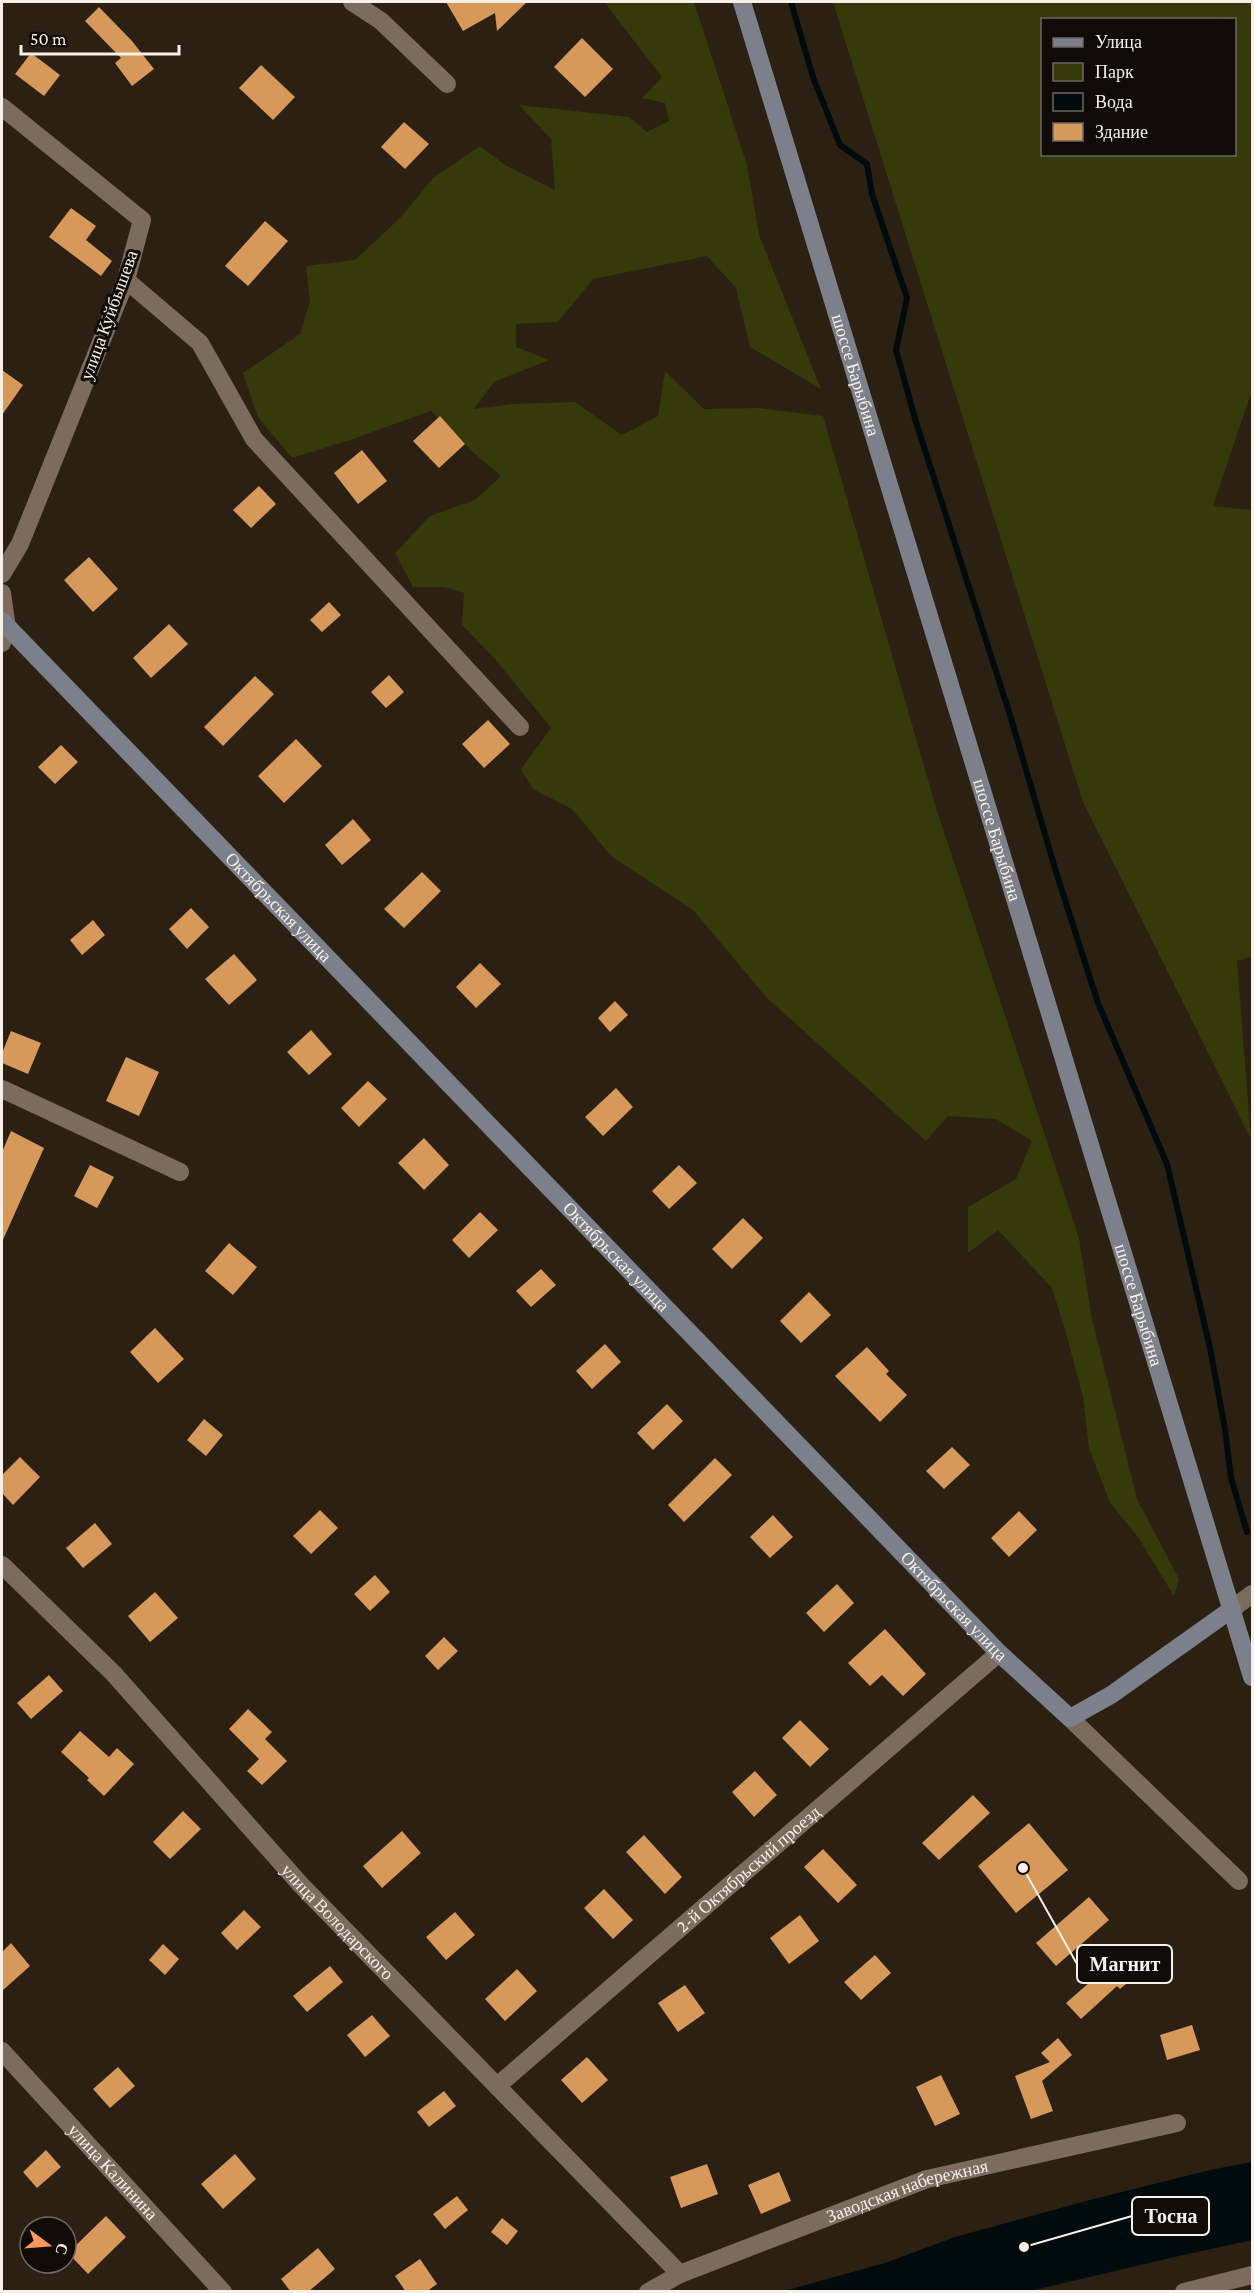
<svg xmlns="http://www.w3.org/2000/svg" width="1254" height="2293" font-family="'Crimson Pro',serif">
	<rect width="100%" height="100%" fill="#2c2013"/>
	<path fill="#343a09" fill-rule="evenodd" d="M 604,2 L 694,2 L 747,165 L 759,235 L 821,389 L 750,347 L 736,288 L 707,256 L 593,279 L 558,322 L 516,324 L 516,347 L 549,360 L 494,382 L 474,409 L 512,404 L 575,402 L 622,435 L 658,416 L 665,371 L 704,409 L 758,408 L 823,416 L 937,811 L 1079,1238 L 1092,1319 L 1137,1499 L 1179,1579 L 1174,1596 L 1138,1537 L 1110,1503 L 1089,1448 L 1083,1397 L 1066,1333 L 1052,1288 L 998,1230 L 968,1253 L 968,1207 L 1016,1179 L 1032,1141 L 996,1119 L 948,1116 L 926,1141 L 767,998 L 693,910 L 611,856 L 572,809 L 533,789 L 521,769 L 551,728 L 495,659 L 462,625 L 464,593 L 444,587 L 413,587 L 395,553 L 430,516 L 475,500 L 501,476 L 475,454 L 431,411 L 350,440 L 292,458 L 258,417 L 243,373 L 300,334 L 310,301 L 306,266 L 355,260 L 400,218 L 433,178 L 480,146 L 505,165 L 555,190 L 551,139 L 519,105 L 629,117 L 647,132 L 669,121 L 665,103 L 642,98 L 662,77 Z
		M 833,2 L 1252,2 L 1252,390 L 1213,506 L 1252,510 L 1252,956 L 1237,961 L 1251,1139 L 1083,802 ZM 1042,20 L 1234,20 L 1234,154 L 1042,154 Z"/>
	<path fill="#010b0d" d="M 1252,2162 L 1252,2240 L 1170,2258 L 1030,2291 L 784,2291 L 885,2263 L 955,2237 L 1090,2200 L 1210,2170 Z"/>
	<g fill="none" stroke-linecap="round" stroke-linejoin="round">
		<path stroke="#010b0d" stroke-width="6" d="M 791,2 L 813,77 L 840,145 L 867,164 L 872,194 L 907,298 L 896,350 L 916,422 L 1010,715 L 1057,875 L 1098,1003 L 1167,1164 L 1210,1348 L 1225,1429 L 1231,1478 L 1247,1532"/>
	</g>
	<path fill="#d69959" d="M 446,2 L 527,2 L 497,31 L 495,13 L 463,31 Z
		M 99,7 L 132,41 L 154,69 L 132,86 L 115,63 L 121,58 L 85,21 Z
		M 582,38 L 613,69 L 585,97 L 554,67 Z
		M 31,53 L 60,75 L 44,96 L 15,74 Z
		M 261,65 L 295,97 L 273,120 L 239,88 Z
		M 404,122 L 429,144 L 405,169 L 381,147 Z
		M 71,208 L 96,226 L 86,240 L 112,261 L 101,276 L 49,237 Z
		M 265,221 L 288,241 L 248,286 L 225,266 Z
		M 2,370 L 23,385 L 2,415 Z
		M 440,416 L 465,444 L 439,468 L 413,441 Z
		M 362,450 L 387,481 L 358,504 L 334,473 Z
		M 259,486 L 276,504 L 251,528 L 233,510 Z
		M 89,557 L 118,589 L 93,612 L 64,580 Z
		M 329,602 L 341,615 L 322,632 L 310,620 Z
		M 169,624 L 188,644 L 151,678 L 133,658 Z
		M 389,675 L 404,692 L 386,708 L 371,692 Z
		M 255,676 L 274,694 L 223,746 L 204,727 Z
		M 488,720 L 510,744 L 484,768 L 462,744 Z
		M 296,739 L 322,766 L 284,803 L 258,776 Z
		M 61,745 L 78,762 L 55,784 L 38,767 Z
		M 353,819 L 371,840 L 342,865 L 325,845 Z
		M 422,872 L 441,891 L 404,928 L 384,909 Z
		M 191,908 L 209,927 L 187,949 L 169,929 Z
		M 93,920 L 105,935 L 82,955 L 70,940 Z
		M 234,954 L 257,980 L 229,1005 L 205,979 Z
		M 480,963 L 501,984 L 476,1008 L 456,987 Z
		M 615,1001 L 628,1015 L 610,1032 L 598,1018 Z
		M 311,1030 L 332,1054 L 309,1075 L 287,1052 Z
		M 11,1031 L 41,1043 L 28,1074 L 2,1063 L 2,1053 Z
		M 126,1057 L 159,1072 L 139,1116 L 106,1101 Z
		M 368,1081 L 387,1099 L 359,1127 L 341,1108 Z
		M 616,1088 L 633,1107 L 603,1136 L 585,1117 Z
		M 11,1131 L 44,1148 L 2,1242 L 2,1152 Z
		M 424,1138 L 449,1165 L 424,1190 L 398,1163 Z
		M 90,1165 L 114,1177 L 97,1208 L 74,1196 Z
		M 679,1165 L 697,1183 L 669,1209 L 652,1191 Z
		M 480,1212 L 498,1230 L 469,1258 L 452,1240 Z
		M 743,1218 L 763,1238 L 732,1269 L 712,1249 Z
		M 229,1243 L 257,1267 L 233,1295 L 205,1271 Z
		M 541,1269 L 556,1285 L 531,1307 L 516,1291 Z
		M 809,1292 L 831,1315 L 801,1343 L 780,1321 Z
		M 155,1328 L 184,1359 L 158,1383 L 130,1352 Z
		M 605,1344 L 621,1362 L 592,1389 L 576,1371 Z
		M 867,1347 L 889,1371 L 886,1374 L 907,1395 L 880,1422 L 835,1376 Z
		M 667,1404 L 683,1421 L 653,1450 L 637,1433 Z
		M 204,1419 L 223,1435 L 206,1456 L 187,1440 Z
		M 952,1447 L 970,1465 L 944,1489 L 926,1471 Z
		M 20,1457 L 40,1477 L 13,1505 L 2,1493 L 2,1475 Z
		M 715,1458 L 732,1475 L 684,1522 L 668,1505 Z
		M 320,1510 L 338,1528 L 311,1554 L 293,1536 Z
		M 1019,1511 L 1037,1530 L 1009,1557 L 991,1538 Z
		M 773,1515 L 793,1537 L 770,1558 L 750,1537 Z
		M 95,1523 L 112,1544 L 83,1568 L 66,1548 Z
		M 375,1575 L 390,1592 L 370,1611 L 354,1594 Z
		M 837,1584 L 854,1603 L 824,1632 L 806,1613 Z
		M 155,1592 L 178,1618 L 150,1642 L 128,1616 Z
		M 885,1629 L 926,1674 L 903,1696 L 882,1675 L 870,1686 L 848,1663 Z
		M 444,1637 L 458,1651 L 438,1670 L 425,1656 Z
		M 49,1675 L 63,1691 L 31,1719 L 17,1703 Z
		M 248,1709 L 272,1732 L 265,1739 L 287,1761 L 262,1785 L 247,1771 L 259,1759 L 229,1729 Z
		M 800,1720 L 829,1749 L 810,1767 L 782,1738 Z
		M 80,1731 L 109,1757 L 117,1748 L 134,1764 L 104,1796 L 87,1780 L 89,1778 L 61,1752 Z
		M 755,1771 L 777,1795 L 754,1817 L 732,1792 Z
		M 973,1795 L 990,1813 L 939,1860 L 922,1843 Z
		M 183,1811 L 201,1829 L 170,1859 L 153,1842 Z
		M 1029,1823 L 1068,1870 L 1016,1913 L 978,1866 Z
		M 402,1831 L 421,1853 L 382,1888 L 363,1866 Z
		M 644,1835 L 682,1877 L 665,1894 L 626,1852 Z
		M 823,1849 L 857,1885 L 838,1903 L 804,1867 Z
		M 604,1889 L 633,1920 L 613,1939 L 584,1908 Z
		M 1089,1897 L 1109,1920 L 1056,1966 L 1036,1943 Z
		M 244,1910 L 261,1927 L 237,1950 L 221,1933 Z
		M 455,1912 L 475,1935 L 446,1960 L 426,1937 Z
		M 800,1915 L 819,1941 L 789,1964 L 770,1938 Z
		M 11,1943 L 30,1966 L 2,1991 L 2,1952 Z
		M 163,1944 L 179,1959 L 165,1975 L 149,1960 Z
		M 1130,1947 L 1147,1967 L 1120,1989 L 1117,1986 L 1081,2019 L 1066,2003 Z
		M 875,1955 L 891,1973 L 861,2000 L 844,1982 Z
		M 330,1966 L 343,1982 L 307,2012 L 293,1996 Z
		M 517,1969 L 537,1991 L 505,2021 L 485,1999 Z
		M 685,1985 L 705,2013 L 678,2032 L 658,2003 Z
		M 372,2015 L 390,2036 L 365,2057 L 347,2035 Z
		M 1192,2025 L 1200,2050 L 1167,2060 L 1160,2035 Z
		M 1058,2038 L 1072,2055 L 1042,2081 L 1053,2111 L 1031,2119 L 1015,2076 L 1050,2062 L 1041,2053 Z
		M 587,2057 L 608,2080 L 582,2103 L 561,2080 Z
		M 118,2067 L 135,2086 L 110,2108 L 93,2089 Z
		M 941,2075 L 960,2114 L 935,2126 L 916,2087 Z
		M 444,2091 L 456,2106 L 429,2127 L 417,2112 Z
		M 46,2150 L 61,2167 L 37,2188 L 23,2172 Z
		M 235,2154 L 256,2179 L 223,2209 L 201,2184 Z
		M 707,2164 L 718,2194 L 681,2208 L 670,2177 Z
		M 779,2172 L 791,2201 L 761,2214 L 748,2185 Z
		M 457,2196 L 468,2210 L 445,2229 L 433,2214 Z
		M 106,2216 L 126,2237 L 88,2274 L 68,2253 Z
		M 502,2218 L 518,2231 L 507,2245 L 491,2232 Z
		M 318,2248 L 335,2269 L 308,2292 L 291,2292 L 281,2279 Z
		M 420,2259 L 437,2284 L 426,2292 L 406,2292 L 395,2276 Z"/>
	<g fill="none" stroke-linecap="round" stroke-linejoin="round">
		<g stroke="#7c6c5e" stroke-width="18">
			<path d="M 352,2 L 381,21 L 447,84"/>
			<path d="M 2,107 L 142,220 L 126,280 L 20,544 L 2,574"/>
			<path d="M 126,280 L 200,343 L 254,439 L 520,727"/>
			<path d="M 2,593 L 7,628 L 2,643"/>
			<path d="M 2,1089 L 180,1172"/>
			<path id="s1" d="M 2,1565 L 114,1674 L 301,1885 L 680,2274"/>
			<path d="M 1232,1609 L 1252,1594"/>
			<path d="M 1070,1718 L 1239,1881"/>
			<path id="s2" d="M 2,2051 L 223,2292"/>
			<path id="s3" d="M 497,2086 L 999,1653"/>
			<path id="s4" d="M 648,2292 L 680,2274 L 927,2179 L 1177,2123"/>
			<path d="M 1184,2292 L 1252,2275"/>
		</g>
		<g stroke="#7b808b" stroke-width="18">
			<path id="s5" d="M 742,2 L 1252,1677"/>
			<path id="s6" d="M 2,621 L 999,1653 L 1070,1718 L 1111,1695 L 1232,1609"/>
		</g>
	</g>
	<g text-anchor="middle" stroke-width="6" stroke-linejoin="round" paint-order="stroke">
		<g font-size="18" fill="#f9f1e8" stroke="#100b06">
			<text transform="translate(109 315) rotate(-70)" y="6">улица Куйбышева</text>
			<text dy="6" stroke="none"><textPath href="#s5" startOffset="390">шоссе Барыбина</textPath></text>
			<text dy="6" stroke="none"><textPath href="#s5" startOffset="876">шоссе Барыбина</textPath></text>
			<text dy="6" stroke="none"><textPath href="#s6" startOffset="398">Октябрьская улица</textPath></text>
			<text dy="6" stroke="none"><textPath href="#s6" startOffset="884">Октябрьская улица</textPath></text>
			<text dy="6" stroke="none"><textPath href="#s5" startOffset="1362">шоссе Барыбина</textPath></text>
			<text dy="6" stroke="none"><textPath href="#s6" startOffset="1370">Октябрьская улица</textPath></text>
			<text dy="6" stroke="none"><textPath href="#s3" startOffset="332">2-й Октябрьский проезд</textPath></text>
			<text dy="6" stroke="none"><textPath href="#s1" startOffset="490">улица Володарского</textPath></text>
			<text dy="6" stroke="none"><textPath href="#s2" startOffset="164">улица Калинина</textPath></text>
			<text dy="6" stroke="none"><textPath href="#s4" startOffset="279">Заводская набережная</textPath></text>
		</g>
	</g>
	<path fill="none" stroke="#f9f1e8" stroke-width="2" d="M1023 1868L1077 1964M1024 2247L1132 2216"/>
	<g fill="#f9f1e8" stroke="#100b06" stroke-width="2">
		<circle cx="1023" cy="1868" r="6"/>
		<circle cx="1024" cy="2247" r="6"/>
	</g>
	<g fill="#100b06" stroke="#f9f1e8" stroke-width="2">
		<rect x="1077" y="1945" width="95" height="38" rx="6"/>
		<rect x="1132" y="2197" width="77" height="38" rx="6"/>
	</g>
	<g font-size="20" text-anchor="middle" font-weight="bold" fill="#f9f1e8">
		<text x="1125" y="1971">Магнит</text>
		<text x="1171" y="2223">Тосна</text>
	</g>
	<rect width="1254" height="2293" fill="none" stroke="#f9f1e8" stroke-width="6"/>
	<rect x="1041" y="18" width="195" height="138" fill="#100b06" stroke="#6d6760" stroke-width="1.5"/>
	<rect x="1053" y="38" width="30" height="9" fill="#7b808b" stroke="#6d6760" stroke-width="1.5"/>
	<text x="1095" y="48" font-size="18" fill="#f9f1e8">Улица</text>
	<rect x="1053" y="63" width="30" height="18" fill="#343a09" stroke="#6d6760" stroke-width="1.5"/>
	<text x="1095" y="78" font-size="18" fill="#f9f1e8">Парк</text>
	<rect x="1053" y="93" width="30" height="18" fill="#010b0d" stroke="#6d6760" stroke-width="1.5"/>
	<text x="1095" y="108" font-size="18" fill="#f9f1e8">Вода</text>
	<rect x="1053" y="123" width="30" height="18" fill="#d69959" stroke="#6d6760" stroke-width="1.5"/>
	<text x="1095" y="138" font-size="18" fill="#f9f1e8">Здание</text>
	<g transform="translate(48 2245) rotate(106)"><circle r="28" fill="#100b06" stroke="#6d6760" stroke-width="1.5"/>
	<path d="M0-4.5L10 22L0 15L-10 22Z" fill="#fe9b58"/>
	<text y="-9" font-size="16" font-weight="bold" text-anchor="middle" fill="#f9f1e8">С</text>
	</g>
	<path d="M21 45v9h158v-9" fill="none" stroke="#f9f1e8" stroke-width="3"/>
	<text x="30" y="45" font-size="18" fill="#f9f1e8" stroke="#100b06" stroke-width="4.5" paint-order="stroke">50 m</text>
</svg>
